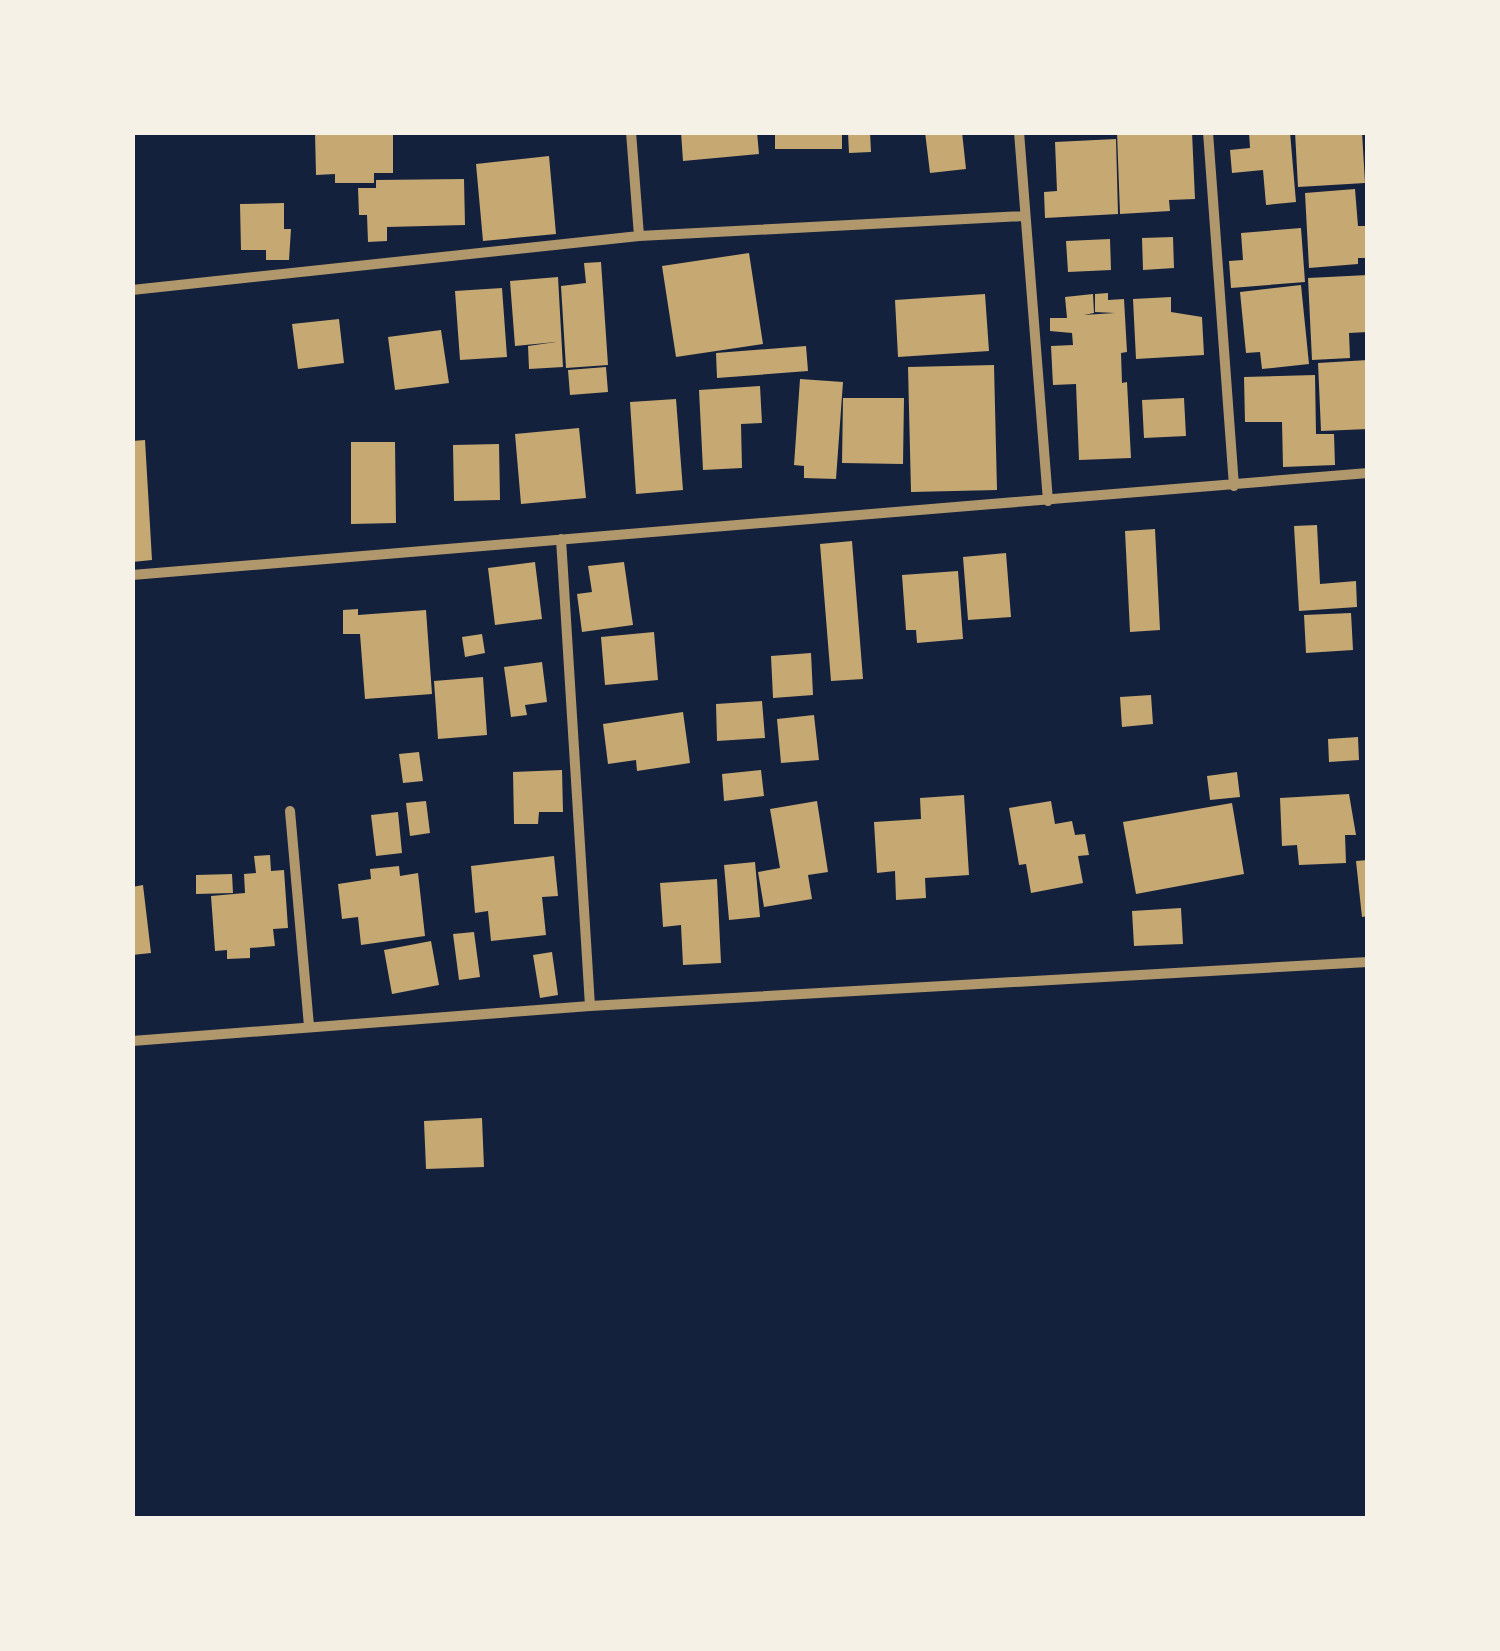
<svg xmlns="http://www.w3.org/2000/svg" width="1500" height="1651" font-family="'Work Sans',sans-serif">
	<rect width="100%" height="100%" fill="#14213d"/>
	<path fill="#c6a872" d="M 315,132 L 393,132 L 393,173 L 374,173 L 374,183 L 335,183 L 335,174 L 316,175 Z
		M 681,132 L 757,132 L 759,154 L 683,161 Z
		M 775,132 L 842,132 L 842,149 L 775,149 Z
		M 852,132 L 870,132 L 871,152 L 849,153 L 848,133 Z
		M 925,132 L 962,132 L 966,169 L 930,173 Z
		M 1117,132 L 1192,132 L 1195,199 L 1169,200 L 1170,211 L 1120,214 Z
		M 1249,132 L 1290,132 L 1296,202 L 1266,205 L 1263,170 L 1232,173 L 1230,150 L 1250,148 Z
		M 1295,132 L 1362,132 L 1365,183 L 1298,187 Z
		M 1116,139 L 1118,214 L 1045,218 L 1044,192 L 1057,191 L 1055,142 Z
		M 549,156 L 556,234 L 483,241 L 476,164 Z
		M 464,179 L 465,225 L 387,227 L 387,241 L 368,242 L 367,215 L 359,215 L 358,188 L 376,188 L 376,180 Z
		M 1355,189 L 1358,226 L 1368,226 L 1368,258 L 1358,258 L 1358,264 L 1309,268 L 1305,193 Z
		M 284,203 L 284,229 L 291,229 L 289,260 L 266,260 L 266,250 L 241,250 L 240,204 Z
		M 1301,228 L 1305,282 L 1231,288 L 1229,261 L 1243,260 L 1241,233 Z
		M 1173,237 L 1174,268 L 1143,270 L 1142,238 Z
		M 1110,239 L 1111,270 L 1068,272 L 1066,241 Z
		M 749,253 L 763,344 L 676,357 L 662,266 Z
		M 601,262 L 608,365 L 566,368 L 561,286 L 586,283 L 584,263 Z
		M 1368,275 L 1368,332 L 1349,333 L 1350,358 L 1312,360 L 1308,278 Z
		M 558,277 L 563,367 L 529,369 L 528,346 L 556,342 L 515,346 L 510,281 Z
		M 1301,285 L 1309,364 L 1262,369 L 1260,352 L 1246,353 L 1240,292 Z
		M 502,288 L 507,357 L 460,360 L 455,291 Z
		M 1108,293 L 1108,300 L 1124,299 L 1127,352 L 1121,353 L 1122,383 L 1127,382 L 1131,458 L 1079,460 L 1076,384 L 1053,385 L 1051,346 L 1073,345 L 1072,333 L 1050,331 L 1050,318 L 1067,318 L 1065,297 L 1093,294 L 1094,313 L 1084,315 L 1115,313 L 1095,312 L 1095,294 Z
		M 985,294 L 989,351 L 898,357 L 895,300 Z
		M 1171,297 L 1171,312 L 1202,317 L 1204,355 L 1136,359 L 1133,299 Z
		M 339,319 L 344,363 L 298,369 L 292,324 Z
		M 441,330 L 449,383 L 395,390 L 388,337 Z
		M 806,346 L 808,371 L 717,378 L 716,353 Z
		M 1368,360 L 1368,429 L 1321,431 L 1318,363 Z
		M 994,365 L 997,490 L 911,492 L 908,367 Z
		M 606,367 L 608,392 L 570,395 L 568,370 Z
		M 1315,375 L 1316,434 L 1334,434 L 1335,465 L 1283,467 L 1282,422 L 1245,422 L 1244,377 Z
		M 800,379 L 843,382 L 836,479 L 804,478 L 804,466 L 794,465 Z
		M 760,386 L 762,423 L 741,424 L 742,468 L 703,470 L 699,390 Z
		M 843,398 L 904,398 L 903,464 L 842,463 Z
		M 1184,398 L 1186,436 L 1144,438 L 1142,400 Z
		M 676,399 L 683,490 L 636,494 L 630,402 Z
		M 579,428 L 586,498 L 521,504 L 515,434 Z
		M 145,440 L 152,560 L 132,562 L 132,441 Z
		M 351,442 L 395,442 L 396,523 L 351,524 Z
		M 499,444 L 500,500 L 454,501 L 453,445 Z
		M 1317,525 L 1320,584 L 1356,581 L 1357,607 L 1299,611 L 1294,526 Z
		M 1155,529 L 1160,630 L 1130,632 L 1125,531 Z
		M 852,541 L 863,679 L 831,681 L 820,544 Z
		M 1006,553 L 1011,617 L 968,620 L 963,557 Z
		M 535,562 L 542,619 L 495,625 L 488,568 Z
		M 624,562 L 633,625 L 582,632 L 577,594 L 592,592 L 588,566 Z
		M 958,571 L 963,639 L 917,643 L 916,630 L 906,630 L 902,575 Z
		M 358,609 L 358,615 L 426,610 L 432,694 L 365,699 L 360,634 L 343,634 L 343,610 Z
		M 1351,613 L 1353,650 L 1306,653 L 1304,615 Z
		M 654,632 L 658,680 L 605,685 L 601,637 Z
		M 482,634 L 485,653 L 465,657 L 462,637 Z
		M 811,653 L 813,695 L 773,698 L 771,656 Z
		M 542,662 L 547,702 L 525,705 L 527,715 L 511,717 L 504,667 Z
		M 483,677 L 487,735 L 438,739 L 434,681 Z
		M 1151,695 L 1153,724 L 1122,727 L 1120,697 Z
		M 762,701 L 765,738 L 717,741 L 716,704 Z
		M 683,712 L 690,763 L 637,771 L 636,760 L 608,764 L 603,724 Z
		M 814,715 L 819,760 L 781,763 L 777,719 Z
		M 1358,737 L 1359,760 L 1329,762 L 1328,739 Z
		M 419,752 L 423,781 L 403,783 L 399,754 Z
		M 562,770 L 563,812 L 539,812 L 538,824 L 514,824 L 513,772 Z
		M 761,770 L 764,796 L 724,801 L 722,774 Z
		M 1237,772 L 1240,797 L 1210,800 L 1207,776 Z
		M 1349,794 L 1356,835 L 1345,835 L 1346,863 L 1299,865 L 1297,845 L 1282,846 L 1280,798 Z
		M 964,795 L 969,875 L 925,878 L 926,898 L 896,900 L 895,871 L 877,873 L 874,822 L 921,819 L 920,798 Z
		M 426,801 L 430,833 L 410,836 L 406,803 Z
		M 817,801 L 828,872 L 808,875 L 812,899 L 764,907 L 758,872 L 780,868 L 770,809 Z
		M 1051,801 L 1055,824 L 1072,821 L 1075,835 L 1085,834 L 1089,855 L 1078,856 L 1083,883 L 1031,893 L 1026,864 L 1019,865 L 1009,808 Z
		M 1232,803 L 1244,874 L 1136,894 L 1123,822 Z
		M 398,812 L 402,853 L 376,856 L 371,815 Z
		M 270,855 L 271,871 L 284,870 L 288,928 L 273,929 L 275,946 L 250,948 L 250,958 L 227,959 L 227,950 L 215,951 L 211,896 L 245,893 L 244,874 L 256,873 L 254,856 Z
		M 554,856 L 558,896 L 542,897 L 546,935 L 491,941 L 488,911 L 475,913 L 471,866 Z
		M 1368,860 L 1368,916 L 1362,917 L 1356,861 Z
		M 755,862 L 760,917 L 729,920 L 724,865 Z
		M 399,866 L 400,876 L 418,873 L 425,936 L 361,945 L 358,917 L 342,919 L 338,884 L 371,879 L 370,869 Z
		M 232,874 L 233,893 L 196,894 L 196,875 Z
		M 717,879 L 721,963 L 683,965 L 681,925 L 663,927 L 660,883 Z
		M 143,885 L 151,953 L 132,955 L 132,887 Z
		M 1181,908 L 1183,944 L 1134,946 L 1132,911 Z
		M 474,932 L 480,977 L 459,980 L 453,934 Z
		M 431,941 L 439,985 L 392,994 L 384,950 Z
		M 552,952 L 558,995 L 540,998 L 533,955 Z
		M 482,1118 L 484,1167 L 426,1169 L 424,1121 Z"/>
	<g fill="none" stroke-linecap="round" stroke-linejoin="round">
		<path stroke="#b1986c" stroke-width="10" d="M 631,132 L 639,236
			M 1019,132 L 1048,501
			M 1208,132 L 1234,486
			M 132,290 L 639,236 L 1025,216
			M 561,539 L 590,1006
			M 132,575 L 1368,473
			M 290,811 L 309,1026
			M 132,1041 L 590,1006 L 1368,962"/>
	</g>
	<rect width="1500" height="1651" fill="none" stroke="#f6f1e7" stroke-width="270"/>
</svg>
